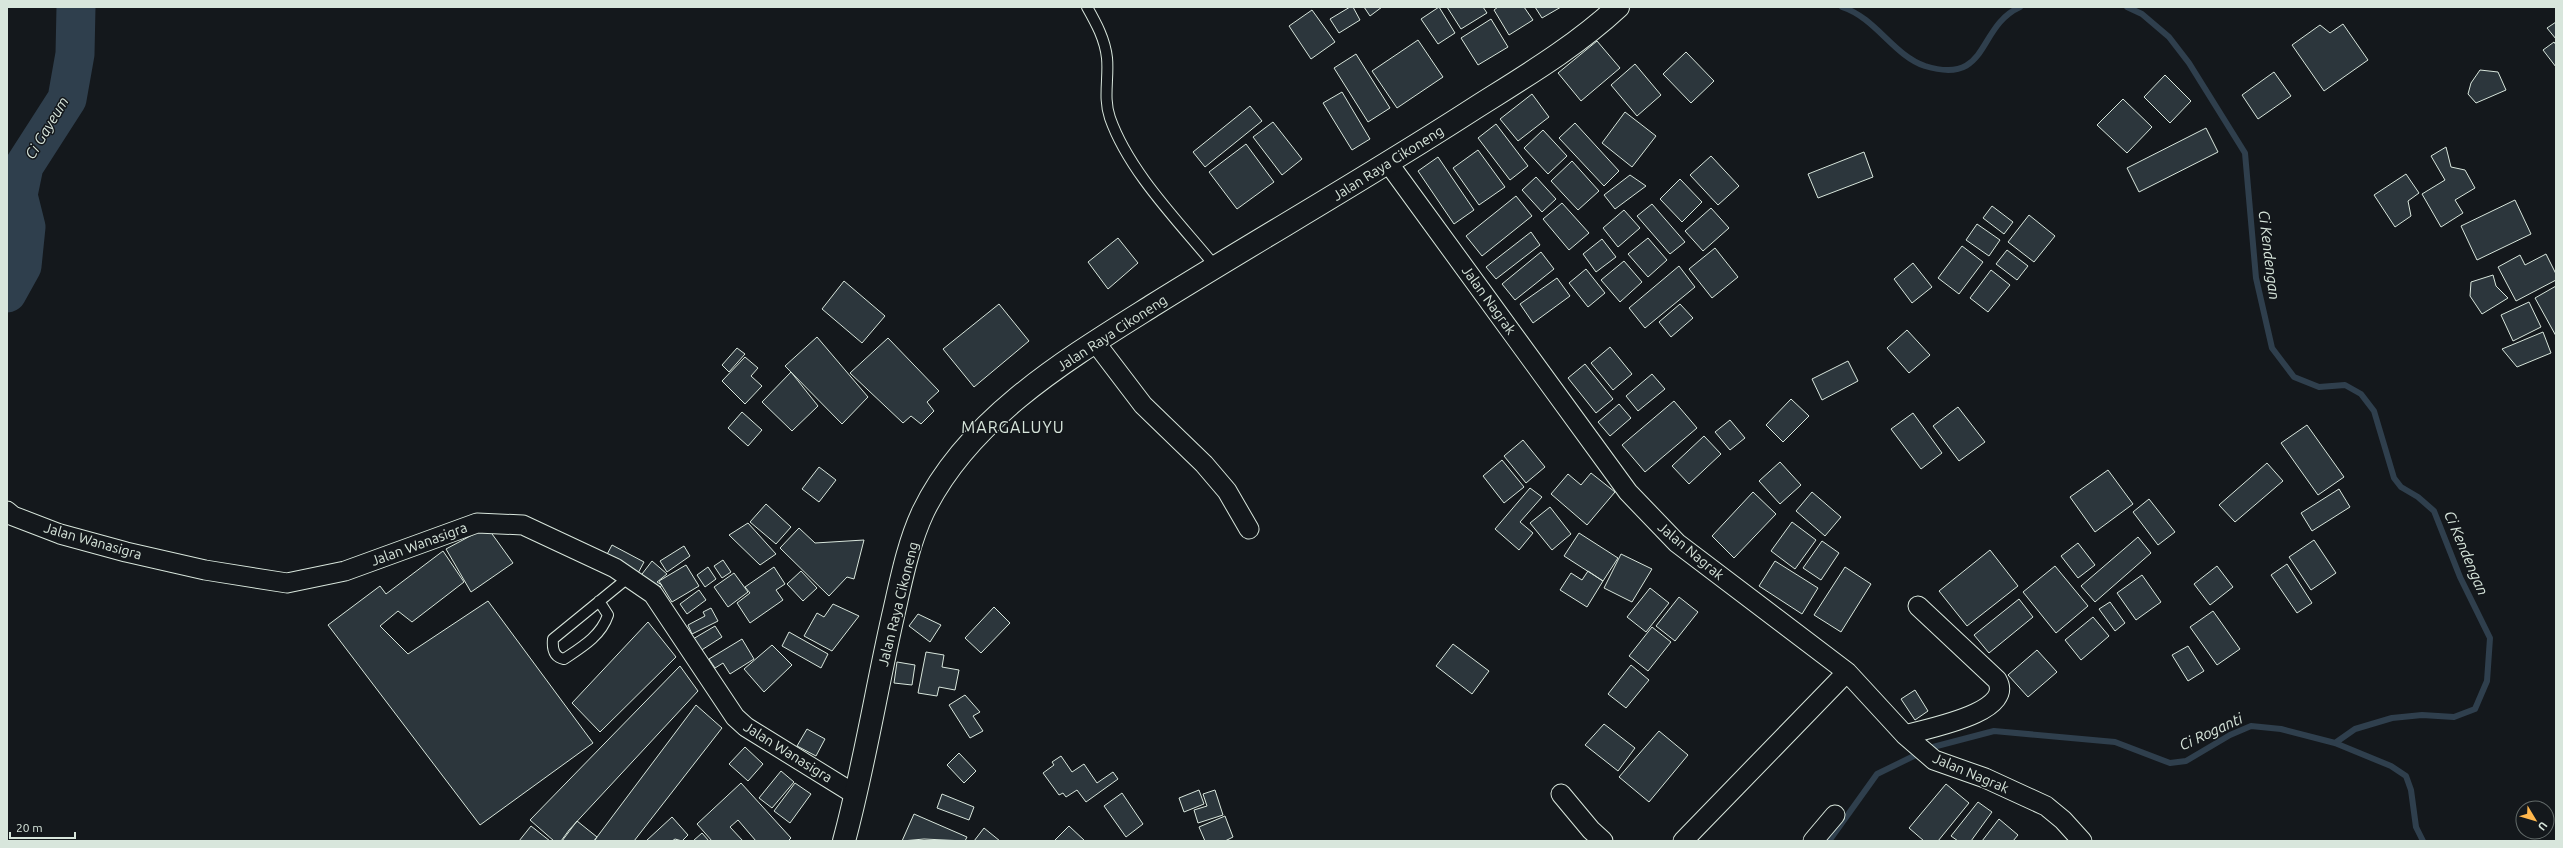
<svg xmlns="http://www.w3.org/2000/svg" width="2563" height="848" font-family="Ubuntu,sans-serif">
	<rect width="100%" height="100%" fill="#14181c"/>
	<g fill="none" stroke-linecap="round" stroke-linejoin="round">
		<path stroke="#2f3f4d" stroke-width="6" d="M 1842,7 C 1876,18 1893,55 1925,66 C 1990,86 1976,27 2020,7
			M 2127,7 L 2142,14 L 2169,37 L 2189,63 L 2245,153 L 2256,278 L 2272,348 L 2294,377 L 2319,387 L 2345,385 L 2361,394 L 2374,411 L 2394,478 L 2401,487 L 2418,497 L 2434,511 L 2460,577 L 2490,638 L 2487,681 L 2475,709 L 2454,717 L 2422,715 L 2392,718 L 2355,729 L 2335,743
			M 1933,747 L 1994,731 L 2115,742 L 2170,763 L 2186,761 L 2230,735 L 2251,726 L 2281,729 L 2335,743 L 2391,766 L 2406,776 L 2411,790 L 2416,827 L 2423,841
			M 1829,841 L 1877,774 L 1920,753"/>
		<path stroke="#2f3f4d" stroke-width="39" d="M 7,293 L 22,266 L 26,227 L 18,195 L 24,166 L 67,99 L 75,54 L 76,7"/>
	</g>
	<path fill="#2c363c" stroke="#d8e6dc" d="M 1350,7 L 1353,7 L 1360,20 L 1339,33 L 1330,19 Z
		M 1364,7 L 1382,7 L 1370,16 Z
		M 1439,7 L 1455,33 L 1438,44 L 1421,19 Z
		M 1447,7 L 1483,7 L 1487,13 L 1461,29 Z
		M 1498,7 L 1524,7 L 1533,20 L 1509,35 L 1494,10 Z
		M 1535,7 L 1561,7 L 1542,18 Z
		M 1312,10 L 1335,42 L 1311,59 L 1289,26 Z
		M 1491,19 L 1508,47 L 1478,65 L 1461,38 Z
		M 2556,22 L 2556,39 L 2547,28 Z
		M 2343,24 L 2368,60 L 2324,91 L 2292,45 L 2320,25 L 2330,33 Z
		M 1418,40 L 1443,77 L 1397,108 L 1372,71 Z
		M 1597,41 L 1620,68 L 1581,101 L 1558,73 Z
		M 2554,42 L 2556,45 L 2556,67 L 2543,50 Z
		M 1686,52 L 1714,81 L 1691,103 L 1663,74 Z
		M 1356,54 L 1390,108 L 1368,122 L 1334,68 Z
		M 1635,64 L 1661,95 L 1637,116 L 1611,85 Z
		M 2480,70 L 2498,72 L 2506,90 L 2476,103 L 2468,94 L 2471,83 Z
		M 2274,72 L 2291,96 L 2258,119 L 2242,95 Z
		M 2165,75 L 2191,101 L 2170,123 L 2144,97 Z
		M 1342,92 L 1370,139 L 1352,150 L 1323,103 Z
		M 1532,94 L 1549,117 L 1518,141 L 1500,119 Z
		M 2123,99 L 2152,127 L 2127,153 L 2097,125 Z
		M 1250,106 L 1262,121 L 1205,167 L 1193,152 Z
		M 1625,112 L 1656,136 L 1632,167 L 1602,143 Z
		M 1273,122 L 1302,159 L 1282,175 L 1253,137 Z
		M 1575,123 L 1619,171 L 1604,186 L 1559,138 Z
		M 1496,124 L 1528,166 L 1510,180 L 1478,138 Z
		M 2206,128 L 2218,152 L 2139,192 L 2127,168 Z
		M 1543,130 L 1567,156 L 1548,174 L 1524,148 Z
		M 1246,144 L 1274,182 L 1237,209 L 1209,172 Z
		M 2446,147 L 2451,167 L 2465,170 L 2475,188 L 2455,200 L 2463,213 L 2441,227 L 2422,194 L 2445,180 L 2431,156 Z
		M 1478,150 L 1505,187 L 1479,205 L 1453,168 Z
		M 1864,152 L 1873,177 L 1818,198 L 1808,174 Z
		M 1711,156 L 1739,186 L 1718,205 L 1690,175 Z
		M 1438,157 L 1474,210 L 1454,224 L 1418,171 Z
		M 1572,161 L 1599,191 L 1578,210 L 1551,181 Z
		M 2406,174 L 2419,193 L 2408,201 L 2411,216 L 2395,227 L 2374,195 Z
		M 1630,175 L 1646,186 L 1615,209 L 1604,195 Z
		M 1536,177 L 1556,199 L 1542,212 L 1522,190 Z
		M 1680,179 L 1702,202 L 1682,222 L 1660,199 Z
		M 1516,196 L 1532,216 L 1482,256 L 1466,236 Z
		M 2515,200 L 2531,234 L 2477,260 L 2461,226 Z
		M 1562,203 L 1589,233 L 1569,250 L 1543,219 Z
		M 1652,204 L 1685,242 L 1670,254 L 1637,216 Z
		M 1992,206 L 2013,222 L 2004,234 L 1983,218 Z
		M 1711,208 L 1729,228 L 1703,251 L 1685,231 Z
		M 1624,210 L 1640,228 L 1618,247 L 1603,228 Z
		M 2029,215 L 2055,236 L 2034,262 L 2008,242 Z
		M 1977,224 L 2000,240 L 1989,256 L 1966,240 Z
		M 1531,232 L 1540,245 L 1496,279 L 1486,267 Z
		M 1118,238 L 1138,263 L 1108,289 L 1088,262 Z
		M 1648,238 L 1667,260 L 1648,277 L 1628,254 Z
		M 1602,239 L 1616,257 L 1596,272 L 1583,254 Z
		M 1962,246 L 1983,262 L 1959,294 L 1938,278 Z
		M 1715,248 L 1738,277 L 1712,298 L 1689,269 Z
		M 2007,250 L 2028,266 L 2017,280 L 1996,264 Z
		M 1541,252 L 1554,269 L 1515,300 L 1502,284 Z
		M 2546,254 L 2556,274 L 2556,280 L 2516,301 L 2498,267 L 2520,255 L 2525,265 Z
		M 1624,261 L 1642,282 L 1620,302 L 1601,280 Z
		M 1913,263 L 1932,287 L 1912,303 L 1894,279 Z
		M 1679,266 L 1695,287 L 1645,328 L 1629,308 Z
		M 1586,269 L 1605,293 L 1588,307 L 1569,283 Z
		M 1991,270 L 2010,285 L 1988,312 L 1970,298 Z
		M 2493,275 L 2496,286 L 2508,298 L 2482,314 L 2470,296 L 2471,282 Z
		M 1557,278 L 1570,296 L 1533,323 L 1520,304 Z
		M 844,281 L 885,316 L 862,343 L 822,309 Z
		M 2556,286 L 2556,336 L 2535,298 Z
		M 2529,302 L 2541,327 L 2513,341 L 2501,315 Z
		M 999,304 L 1029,341 L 974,387 L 943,349 Z
		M 1680,304 L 1693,318 L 1671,337 L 1659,322 Z
		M 1907,330 L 1930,355 L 1909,373 L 1887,348 Z
		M 2543,332 L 2551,353 L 2517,367 L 2502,349 Z
		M 817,337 L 868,397 L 842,424 L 785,366 Z
		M 888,338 L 939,391 L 927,402 L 934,411 L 921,424 L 911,416 L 903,423 L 850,373 Z
		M 1610,347 L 1632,374 L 1613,390 L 1591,363 Z
		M 737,348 L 745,354 L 729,372 L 722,365 Z
		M 745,357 L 758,368 L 751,376 L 762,386 L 745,404 L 722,381 Z
		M 1848,361 L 1858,381 L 1822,400 L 1812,379 Z
		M 1585,364 L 1613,399 L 1596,413 L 1568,378 Z
		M 791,372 L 818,406 L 792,431 L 762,402 Z
		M 1652,374 L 1665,389 L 1638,411 L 1626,396 Z
		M 1791,399 L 1809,416 L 1783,442 L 1766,425 Z
		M 1674,401 L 1697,428 L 1645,472 L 1622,445 Z
		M 1619,404 L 1631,418 L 1610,436 L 1598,422 Z
		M 1958,407 L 1985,442 L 1959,461 L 1933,426 Z
		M 742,412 L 762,430 L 748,446 L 728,428 Z
		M 1913,413 L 1942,453 L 1921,469 L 1891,429 Z
		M 1730,420 L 1745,438 L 1730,450 L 1715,432 Z
		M 2307,425 L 2344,477 L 2318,495 L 2281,443 Z
		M 1704,436 L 1721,454 L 1689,484 L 1672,466 Z
		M 1523,440 L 1545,467 L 1526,483 L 1504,456 Z
		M 1502,460 L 1524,487 L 1504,503 L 1483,476 Z
		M 1780,462 L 1801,485 L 1780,504 L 1759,481 Z
		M 2267,463 L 2283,481 L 2235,522 L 2219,505 Z
		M 819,467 L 836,480 L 819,502 L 802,489 Z
		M 2108,470 L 2133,504 L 2095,532 L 2070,497 Z
		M 1591,473 L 1615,492 L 1587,525 L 1551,494 L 1568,474 L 1581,485 Z
		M 1530,488 L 1542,497 L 1520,522 L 1533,533 L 1519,550 L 1495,529 Z
		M 2339,489 L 2350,507 L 2312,531 L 2301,513 Z
		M 1753,492 L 1776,514 L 1734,558 L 1712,536 Z
		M 1812,492 L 1841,517 L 1825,536 L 1796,511 Z
		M 2149,499 L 2175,532 L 2158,545 L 2133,512 Z
		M 766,504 L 791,527 L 776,544 L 750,522 Z
		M 1550,507 L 1571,534 L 1552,550 L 1530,523 Z
		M 1792,522 L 1816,540 L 1795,569 L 1771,551 Z
		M 748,523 L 776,554 L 760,565 L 729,535 Z
		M 487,527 L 513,563 L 471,592 L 446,549 Z
		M 799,528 L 815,543 L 864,540 L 854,579 L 847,577 L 829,596 L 780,548 Z
		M 1579,533 L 1618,558 L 1603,581 L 1564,556 Z
		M 2138,537 L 2151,553 L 2095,602 L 2081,586 Z
		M 2314,540 L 2336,573 L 2311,590 L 2289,557 Z
		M 1822,541 L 1839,553 L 1821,580 L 1803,568 Z
		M 2078,543 L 2095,565 L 2078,578 L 2061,556 Z
		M 612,545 L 644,562 L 637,575 L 605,558 Z
		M 684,546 L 690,556 L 667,572 L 660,561 Z
		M 1990,550 L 2018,586 L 1967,626 L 1939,591 Z
		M 443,551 L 464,582 L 412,622 L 398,611 L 380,626 L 408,654 L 488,601 L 593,743 L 480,825 L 328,625 L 380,586 L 386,594 Z
		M 1621,554 L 1652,569 L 1632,602 L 1604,588 Z
		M 723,560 L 731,572 L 722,578 L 714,566 Z
		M 652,561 L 667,574 L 657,582 L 662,585 L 656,592 L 639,578 Z
		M 1775,561 L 1818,588 L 1802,614 L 1759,586 Z
		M 2287,564 L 2312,603 L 2297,613 L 2271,575 Z
		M 686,565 L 699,586 L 672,602 L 659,581 Z
		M 2055,566 L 2088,606 L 2056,633 L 2023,592 Z
		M 2217,566 L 2233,587 L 2210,605 L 2194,584 Z
		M 708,567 L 716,579 L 705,587 L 697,575 Z
		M 774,567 L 785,584 L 776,590 L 783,600 L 750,623 L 737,603 L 750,593 L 745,587 Z
		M 1845,567 L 1871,584 L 1841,632 L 1814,615 Z
		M 801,571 L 817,588 L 803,601 L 787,584 Z
		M 1588,571 L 1603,581 L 1587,607 L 1560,590 L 1571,573 L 1582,580 Z
		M 734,573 L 748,592 L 728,607 L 714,587 Z
		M 2142,575 L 2161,602 L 2136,620 L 2117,593 Z
		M 1650,588 L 1669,603 L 1646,632 L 1627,617 Z
		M 699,590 L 706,600 L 687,614 L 680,604 Z
		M 1679,597 L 1698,612 L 1675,641 L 1656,626 Z
		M 2019,599 L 2033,617 L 1989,653 L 1974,635 Z
		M 2110,602 L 2125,623 L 2115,631 L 2099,609 Z
		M 833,604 L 859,616 L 832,651 L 804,636 L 817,613 L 824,617 Z
		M 994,607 L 1010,623 L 981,653 L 965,638 Z
		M 711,608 L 718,621 L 692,634 L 688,625 L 705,616 L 703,612 Z
		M 2213,611 L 2240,649 L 2217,665 L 2190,627 Z
		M 918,614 L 941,625 L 930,642 L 909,626 Z
		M 2093,617 L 2109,636 L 2081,660 L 2065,640 Z
		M 648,622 L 676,657 L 600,732 L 572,703 Z
		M 715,626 L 722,637 L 700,651 L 693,639 Z
		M 1652,627 L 1671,642 L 1648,671 L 1629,656 Z
		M 789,632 L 828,654 L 821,668 L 782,646 Z
		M 742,639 L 754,659 L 730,674 L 723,663 L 715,668 L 709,659 Z
		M 1453,644 L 1489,671 L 1472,694 L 1436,666 Z
		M 772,645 L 792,665 L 764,692 L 744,669 Z
		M 2188,646 L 2204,671 L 2188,681 L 2172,655 Z
		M 2037,650 L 2057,672 L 2028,697 L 2008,675 Z
		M 926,652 L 944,655 L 942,667 L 959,670 L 955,690 L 939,687 L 937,696 L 918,693 Z
		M 897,662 L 915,665 L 912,685 L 894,683 Z
		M 1631,665 L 1649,680 L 1626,708 L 1608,694 Z
		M 680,666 L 698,691 L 569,830 L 561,841 L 554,841 L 530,820 Z
		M 1915,690 L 1928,711 L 1915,720 L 1901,699 Z
		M 965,695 L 980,712 L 973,716 L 983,731 L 970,738 L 949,705 Z
		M 696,705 L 722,728 L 634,841 L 594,841 Z
		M 1604,724 L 1635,748 L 1618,771 L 1585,745 Z
		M 807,729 L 825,739 L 816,756 L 797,746 Z
		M 1659,731 L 1688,755 L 1649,802 L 1619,777 Z
		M 745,747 L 763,764 L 748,781 L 729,764 Z
		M 959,753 L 976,771 L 964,783 L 947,765 Z
		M 1061,756 L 1072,772 L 1084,764 L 1097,783 L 1113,772 L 1118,779 L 1086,802 L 1077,790 L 1066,797 L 1063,793 L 1059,795 L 1043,773 L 1054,765 L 1052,762 Z
		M 781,771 L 794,782 L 772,808 L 759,798 Z
		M 741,783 L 791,838 L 788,841 L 756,841 L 738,820 L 730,827 L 743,841 L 712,841 L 697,824 Z
		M 795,783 L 811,794 L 790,823 L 774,811 Z
		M 1946,784 L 1969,803 L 1938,841 L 1924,841 L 1909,828 Z
		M 1199,790 L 1204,804 L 1184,812 L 1179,798 Z
		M 1215,790 L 1223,815 L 1198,823 L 1194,810 L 1207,806 L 1203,794 Z
		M 1122,793 L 1143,824 L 1126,837 L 1104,806 Z
		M 942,794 L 974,807 L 969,820 L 937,808 Z
		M 1978,802 L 1992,812 L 1971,841 L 1958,841 L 1951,836 Z
		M 914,814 L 967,837 L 965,841 L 924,839 L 902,841 Z
		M 1225,816 L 1233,837 L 1225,841 L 1205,841 L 1199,827 Z
		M 672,817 L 688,835 L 682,841 L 675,839 L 672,841 L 646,841 Z
		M 1999,819 L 2018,835 L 2013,841 L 1982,841 Z
		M 577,821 L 597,837 L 594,841 L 562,841 Z
		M 531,826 L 550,841 L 519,841 Z
		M 1069,826 L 1085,841 L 1054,841 Z
		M 984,828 L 1000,841 L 974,841 Z
		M 702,833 L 709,841 L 693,841 Z"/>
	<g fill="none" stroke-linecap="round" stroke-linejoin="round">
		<defs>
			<path id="service" d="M 1087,7 C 1096,23 1105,39 1107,58 C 1109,78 1103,98 1110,118 C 1129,172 1179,222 1215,266
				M 599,601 L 608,615 C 601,636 582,647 564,659 C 554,657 552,649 553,639 L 629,577"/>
			<path id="minor" d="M 1389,164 L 1628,492 L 1677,543 L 1847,672 L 1905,735 L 1934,760 L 1985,778 L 2046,806 L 2063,820 L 2082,841
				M 1095,342 L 1143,405 L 1204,464 L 1227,491 L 1249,529
				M 7,511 L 13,516 L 60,534 L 126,552 L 205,570 L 287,583 L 345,571 L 477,523 L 523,525 L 615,568 L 653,594 L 735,717 L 746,727 L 856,795
				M 1905,735 C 1924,729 2016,713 1997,680 L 1918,606
				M 1561,794 L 1591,830 L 1603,841
				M 1683,841 L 1847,672
				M 1813,841 L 1835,815"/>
			<path id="trunk" d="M 844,841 C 864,767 876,691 893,616 C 901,581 908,544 923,512 C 969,417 1069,358 1155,304 C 1261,238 1370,176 1475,108 C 1524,77 1575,47 1618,7"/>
		</defs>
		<use href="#service" stroke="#d8e6dc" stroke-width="12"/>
		<use href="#minor" stroke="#d8e6dc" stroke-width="21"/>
		<use href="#trunk" stroke="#d8e6dc" stroke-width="24"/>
		<use href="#service" stroke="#14181c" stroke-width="10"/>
		<use href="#minor" stroke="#14181c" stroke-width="19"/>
		<use href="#trunk" stroke="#14181c" stroke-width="22"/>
	</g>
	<g text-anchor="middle" stroke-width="3" stroke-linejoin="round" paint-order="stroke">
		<g font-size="14" fill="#d8e6dc" stroke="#14181c">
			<text transform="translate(1388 163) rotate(-32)" y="5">Jalan Raya Cikoneng</text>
			<text transform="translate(1489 300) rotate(54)" y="5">Jalan Nagrak</text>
			<text transform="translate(1112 333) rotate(-33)" y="5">Jalan Raya Cikoneng</text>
			<text transform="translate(93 541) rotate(16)" y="5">Jalan Wanasigra</text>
			<text transform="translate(419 544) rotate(-20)" y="5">Jalan Wanasigra</text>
			<text transform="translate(1691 551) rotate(40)" y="5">Jalan Nagrak</text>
			<text transform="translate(898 604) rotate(-76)" y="5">Jalan Raya Cikoneng</text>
			<text transform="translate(788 752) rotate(32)" y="5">Jalan Wanasigra</text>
			<text transform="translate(1971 773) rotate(23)" y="5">Jalan Nagrak</text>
		</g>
		<g font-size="15" font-style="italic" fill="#d8e6dc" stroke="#14181c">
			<text transform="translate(47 128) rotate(-59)" y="5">Ci Gayeum</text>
			<text transform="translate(2269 255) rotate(83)" y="5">Ci Kendengan</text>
			<text transform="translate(2466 553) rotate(67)" y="5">Ci Kendengan</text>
			<text transform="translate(2211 732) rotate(-25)" y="5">Ci Roganti</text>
		</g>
		<g font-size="16" letter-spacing="1" fill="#d8e6dc" stroke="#14181c">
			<text x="1013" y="433">MARGALUYU</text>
		</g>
	</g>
	<rect width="2563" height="848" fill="none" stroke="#d8e6dc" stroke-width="16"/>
	<g transform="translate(2535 820) rotate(128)"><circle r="19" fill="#14181c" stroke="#626a69"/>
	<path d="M0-3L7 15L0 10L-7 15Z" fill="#ffb74d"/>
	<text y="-6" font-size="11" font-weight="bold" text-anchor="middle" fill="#d8e6dc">U</text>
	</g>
	<path d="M10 832v6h65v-6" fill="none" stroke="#d8e6dc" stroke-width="2"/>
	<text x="16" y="832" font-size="12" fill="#d8e6dc" stroke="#14181c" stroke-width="3" paint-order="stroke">20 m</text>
</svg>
